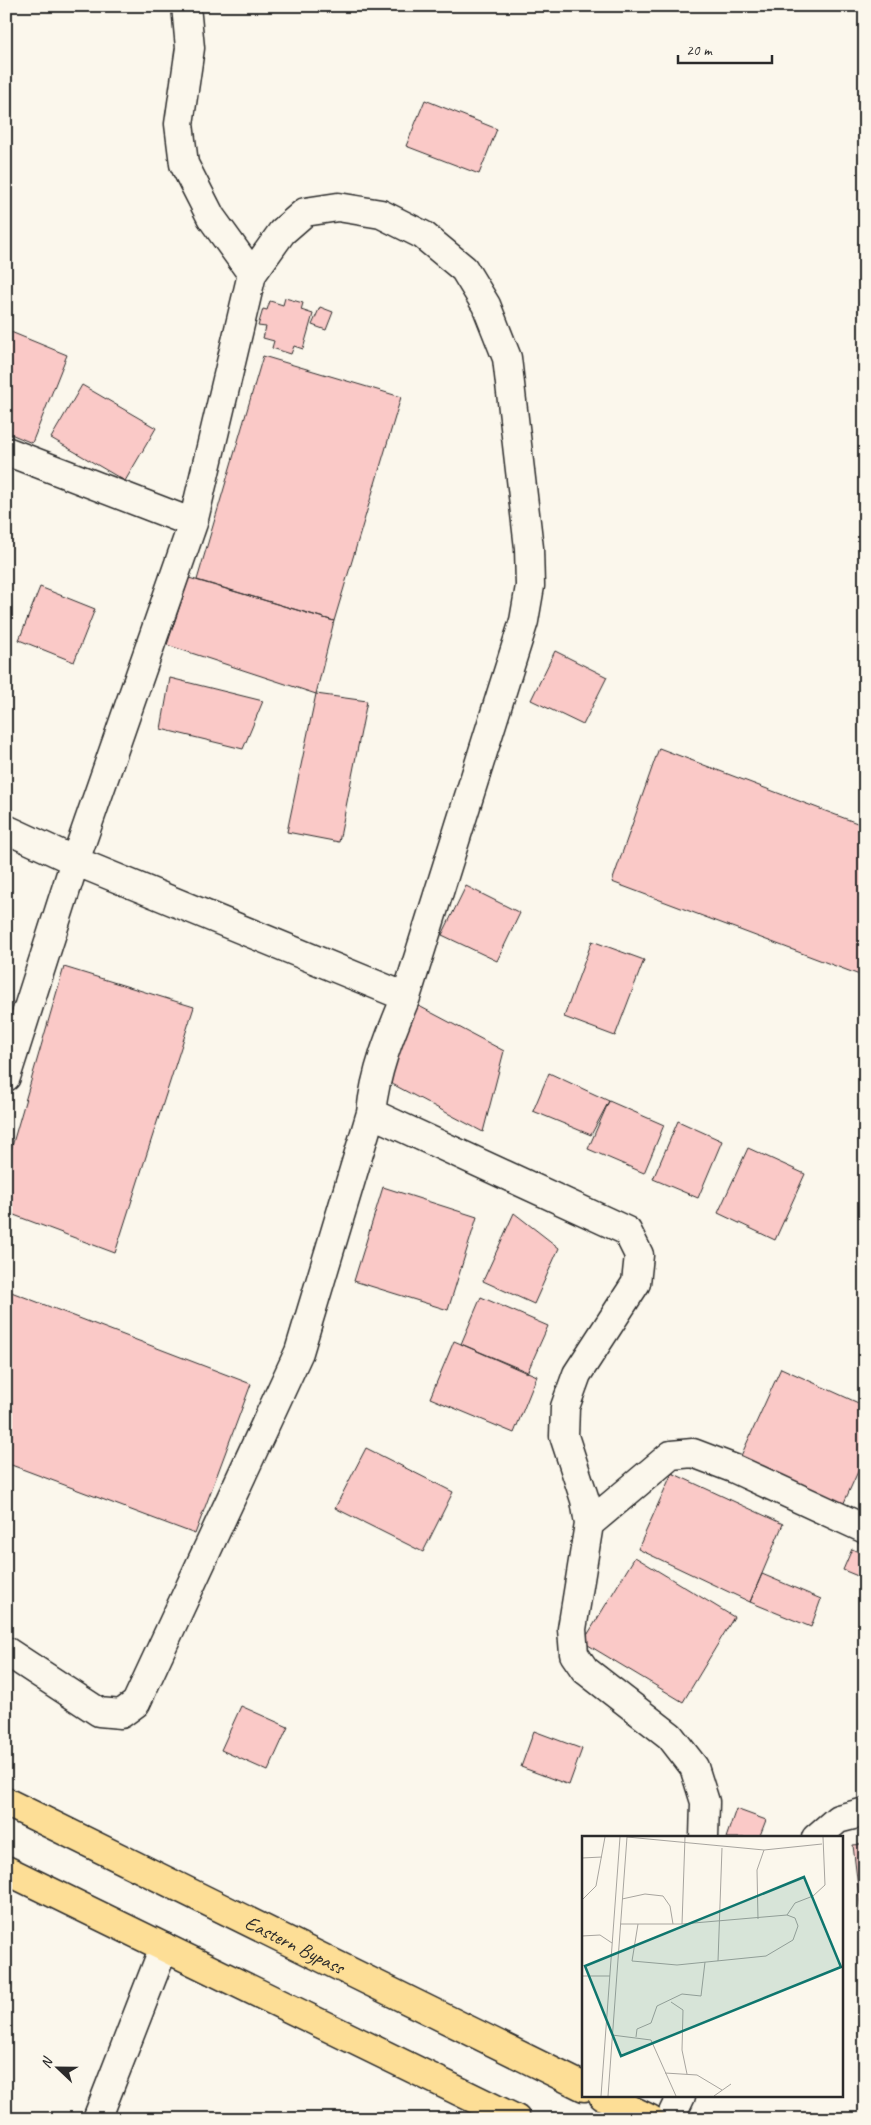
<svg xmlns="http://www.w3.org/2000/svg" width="871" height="2125" font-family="Caveat,sans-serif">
	<rect width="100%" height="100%" fill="#fbf7ec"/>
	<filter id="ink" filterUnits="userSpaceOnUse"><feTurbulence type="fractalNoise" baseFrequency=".02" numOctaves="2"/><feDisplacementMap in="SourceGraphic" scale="10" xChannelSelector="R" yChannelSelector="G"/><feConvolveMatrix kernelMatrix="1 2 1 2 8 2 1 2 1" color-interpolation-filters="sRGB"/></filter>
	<g filter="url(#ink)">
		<path fill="#fac9c7" stroke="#2b2b2b" d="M 425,100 L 497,129 L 479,174 L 406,146 Z
			M 285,298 L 303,303 L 301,310 L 313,314 L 303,349 L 294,346 L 291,354 L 272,348 L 274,341 L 263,338 L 266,327 L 258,326 L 263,309 L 267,310 L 270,301 L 283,305 Z
			M 320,307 L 333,312 L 326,330 L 312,325 Z
			M 6,330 L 67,355 L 32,443 L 6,432 Z
			M 263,356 L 401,397 L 334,621 L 197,580 Z
			M 82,385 L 156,428 L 125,481 L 51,438 Z
			M 189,578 L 334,621 L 316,694 L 167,645 Z
			M 40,587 L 95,609 L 74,662 L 19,640 Z
			M 555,651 L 607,677 L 583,725 L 531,700 Z
			M 170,678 L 263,701 L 243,749 L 161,729 Z
			M 316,694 L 367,701 L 339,842 L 287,832 Z
			M 659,748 L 865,826 L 865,977 L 612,882 Z
			M 466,886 L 520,913 L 497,961 L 442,935 Z
			M 592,941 L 644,960 L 615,1036 L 564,1017 Z
			M 64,967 L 194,1007 L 115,1253 L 6,1212 L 6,1167 Z
			M 417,1005 L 504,1051 L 483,1132 L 379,1077 Z
			M 549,1073 L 609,1101 L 591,1135 L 533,1111 Z
			M 609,1101 L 664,1125 L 644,1173 L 588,1149 Z
			M 678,1121 L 722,1141 L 698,1198 L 653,1179 Z
			M 748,1148 L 805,1174 L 775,1240 L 718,1213 Z
			M 383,1187 L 477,1217 L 448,1310 L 354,1281 Z
			M 514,1213 L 559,1248 L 534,1304 L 483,1281 Z
			M 6,1290 L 251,1384 L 195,1534 L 6,1463 Z
			M 481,1297 L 548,1326 L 527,1373 L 461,1344 Z
			M 454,1341 L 537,1376 L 514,1433 L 430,1398 Z
			M 781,1368 L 865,1406 L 865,1456 L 838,1516 L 735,1469 Z
			M 366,1448 L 453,1492 L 423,1552 L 335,1508 Z
			M 672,1473 L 783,1524 L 750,1602 L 638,1549 Z
			M 852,1549 L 865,1555 L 865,1579 L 843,1570 Z
			M 635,1557 L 734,1617 L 683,1702 L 583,1642 Z
			M 762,1574 L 821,1599 L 811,1627 L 750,1602 Z
			M 241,1706 L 288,1727 L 268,1771 L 221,1750 Z
			M 534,1731 L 582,1749 L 569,1785 L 521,1767 Z
			M 736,1809 L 766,1820 L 759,1838 L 726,1838 Z
			M 865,1844 L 865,1930 L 863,1930 L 853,1845 Z"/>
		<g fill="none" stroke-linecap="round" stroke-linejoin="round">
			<defs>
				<path id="minor" d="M 186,6 L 190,48 L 179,124 L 184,164 L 211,217 L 252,274
					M 6,451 L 193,523
					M 6,829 L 75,861 L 406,997
					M 6,1077 L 75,861 L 193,523 L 252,274 L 282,232 L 305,212 L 338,207 L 381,214 L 423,235 L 464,269 L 486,305 L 507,358 L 529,548 L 530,586 L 524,621 L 406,997 C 390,1035 375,1072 371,1113 L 299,1352 L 136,1703 L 121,1714 L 99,1712 L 6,1651
					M 371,1113 L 627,1231 L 639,1255 L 636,1283 L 577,1374 L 565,1407 L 564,1436 L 585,1500 L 589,1524 L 572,1629 L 574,1654 L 585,1670 L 670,1736 L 694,1767 L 705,1802 L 704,1838
					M 589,1524 L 671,1455 L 693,1453 L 735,1469 L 865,1529
					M 816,1838 L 838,1819 L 865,1812
					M 97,2119 L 164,1947
					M 670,2119 L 681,2096"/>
				<g id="major">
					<path id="s1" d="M 6,1802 L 584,2087"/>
					<path d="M 6,1870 L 516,2119"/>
					<path d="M 603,2096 L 650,2119"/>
				</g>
			</defs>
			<use href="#minor" stroke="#2b2b2b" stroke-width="31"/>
			<use href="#major" stroke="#2b2b2b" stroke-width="31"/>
			<use href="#minor" stroke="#fbf7ec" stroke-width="28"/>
			<use href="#major" stroke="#fdde96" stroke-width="28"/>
		</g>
	</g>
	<g text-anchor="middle" stroke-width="4.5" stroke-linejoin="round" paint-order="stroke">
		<g font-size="20" fill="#2b2b2b" stroke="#fbf7ec">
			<text dy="7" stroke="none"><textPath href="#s1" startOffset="322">Eastern Bypass</textPath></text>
		</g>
	</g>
	<g transform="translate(582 1836)">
		<rect width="261" height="261" fill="#fbf7ec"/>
		<path fill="none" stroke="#a8a59f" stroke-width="1" d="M 45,1 L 182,14 L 240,8M 0,22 L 20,21M 40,63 L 63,58 L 81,60 L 88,70 L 91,88M 0,64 L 14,50 L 23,1M 205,79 L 213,67 L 231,60 L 243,49 L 241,1M 176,83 L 175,34 L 182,14M 38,88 L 100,88 L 205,79 L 213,82 L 216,90 L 211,104 L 184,120 L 95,129 L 50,125 L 56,88M 100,88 L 103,1M 0,100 L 18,99 L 30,107M 136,125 L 140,12M 0,140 L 28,140M 89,166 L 101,174 L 100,214 L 105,238M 30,199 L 69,204 L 94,260M 54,201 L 55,193 L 69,187 L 75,170 L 100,158 L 119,160 L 123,126M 83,237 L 115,239 L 140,254M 19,260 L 38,1M 26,260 L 45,1M 132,260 L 149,248"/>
		<path fill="#0f766e" fill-opacity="0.15" stroke="#0f766e" stroke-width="2.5" d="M 222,41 L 259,131 L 39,220 L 3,130 Z"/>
		<rect width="261" height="261" fill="none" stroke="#2b2b2b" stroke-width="2.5"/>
	</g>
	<rect width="871" height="2125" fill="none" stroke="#fbf7ec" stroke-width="25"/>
	<rect x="12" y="12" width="846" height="2100" fill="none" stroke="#2b2b2b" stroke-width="2" filter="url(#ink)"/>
	<g transform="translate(58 2068) rotate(292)" stroke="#fbf7ec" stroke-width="4" paint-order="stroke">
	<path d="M0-4L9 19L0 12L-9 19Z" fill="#2b2b2b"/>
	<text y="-8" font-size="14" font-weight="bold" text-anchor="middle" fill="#2b2b2b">N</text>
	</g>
	<path d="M678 55v8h94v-8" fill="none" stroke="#2b2b2b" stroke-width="2.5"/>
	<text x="686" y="55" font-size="15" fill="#2b2b2b" stroke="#fbf7ec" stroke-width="4" paint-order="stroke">20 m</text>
</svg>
